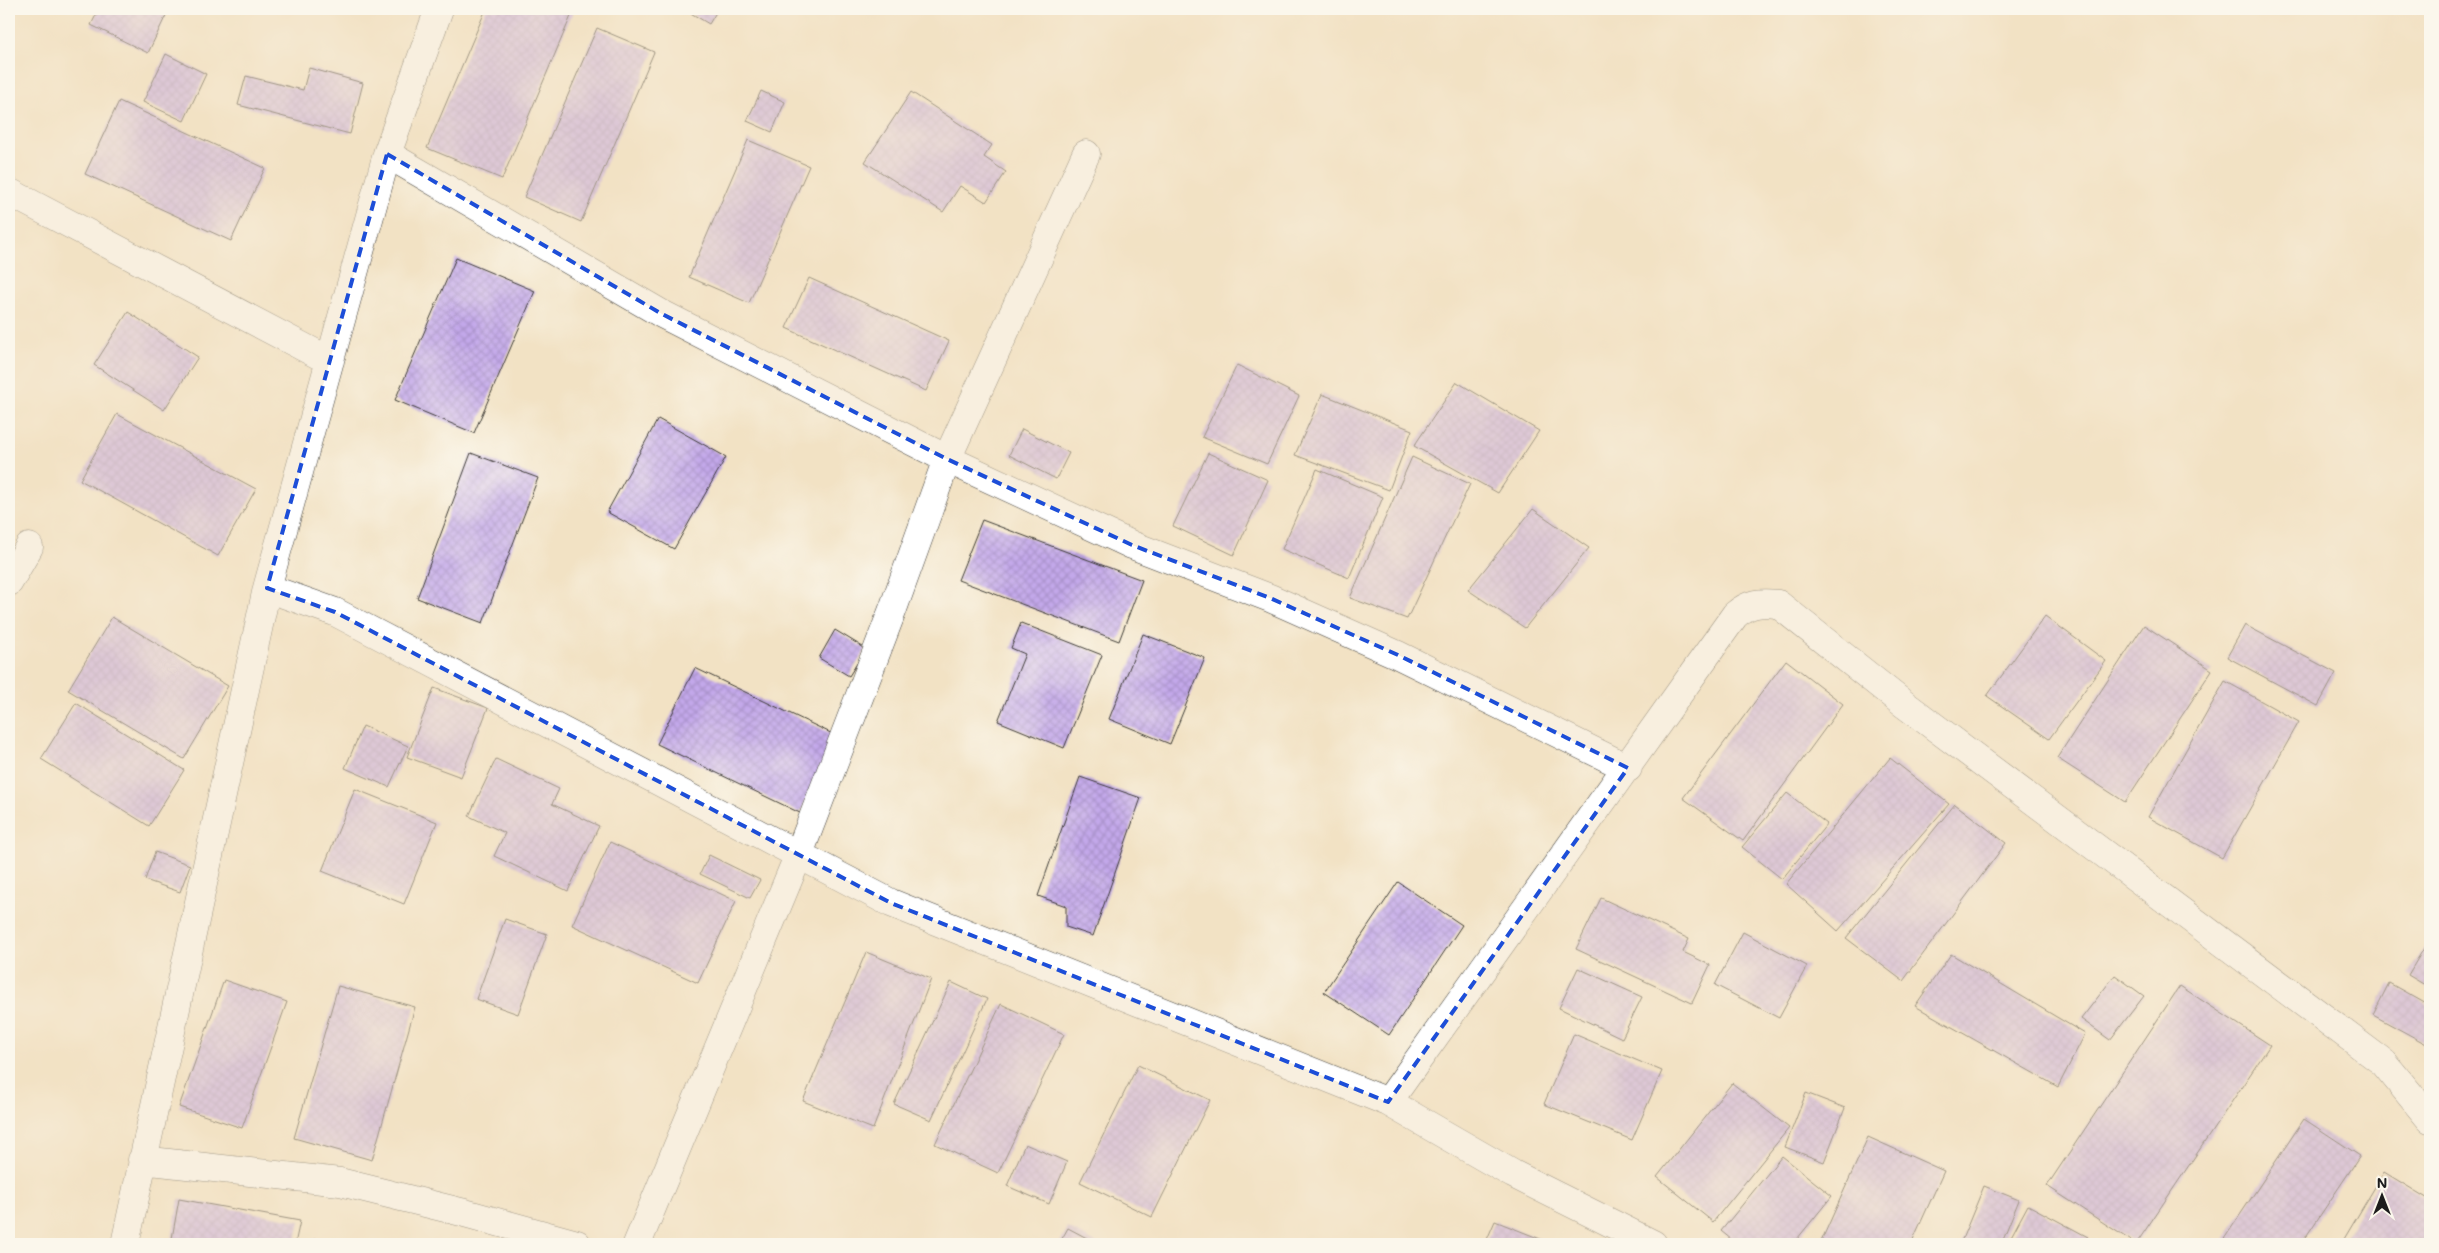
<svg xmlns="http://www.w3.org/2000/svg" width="2439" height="1253" font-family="Mali,sans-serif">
	<defs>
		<pattern id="building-cross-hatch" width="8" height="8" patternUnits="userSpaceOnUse" patternTransform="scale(1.25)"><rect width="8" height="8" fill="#c3a8ea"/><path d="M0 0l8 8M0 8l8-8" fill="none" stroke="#a790c8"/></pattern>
	</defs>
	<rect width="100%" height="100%" fill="#fbf7ec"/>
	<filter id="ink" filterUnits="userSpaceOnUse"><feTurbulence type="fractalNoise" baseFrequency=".02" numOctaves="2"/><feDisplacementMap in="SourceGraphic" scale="10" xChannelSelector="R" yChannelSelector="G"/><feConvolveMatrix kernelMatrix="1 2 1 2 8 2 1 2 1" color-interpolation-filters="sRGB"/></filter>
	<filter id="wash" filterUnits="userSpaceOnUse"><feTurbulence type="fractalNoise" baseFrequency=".0096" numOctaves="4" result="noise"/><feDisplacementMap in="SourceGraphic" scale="20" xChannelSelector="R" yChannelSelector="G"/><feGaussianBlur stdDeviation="1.12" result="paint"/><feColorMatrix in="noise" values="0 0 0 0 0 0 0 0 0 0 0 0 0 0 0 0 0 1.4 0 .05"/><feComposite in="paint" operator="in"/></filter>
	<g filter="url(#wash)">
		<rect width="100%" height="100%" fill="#f2e2c4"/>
		<g id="blocks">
			<path fill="url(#building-cross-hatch)" d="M 99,9 L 169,9 L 148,53 L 91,25 Z
				M 486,9 L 574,9 L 502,179 L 427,148 Z
				M 684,9 L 718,9 L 709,24 Z
				M 597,28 L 654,52 L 581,222 L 524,197 Z
				M 166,54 L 206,74 L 184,121 L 143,102 Z
				M 309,68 L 363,83 L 350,134 L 238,105 L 246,76 L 303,90 Z
				M 761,91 L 785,102 L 772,132 L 747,121 Z
				M 911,92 L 992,145 L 984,157 L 1006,172 L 986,202 L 960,186 L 943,212 L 865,162 Z
				M 119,101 L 265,168 L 231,241 L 85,174 Z
				M 748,140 L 809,166 L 749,303 L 689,277 Z
				M 456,258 L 535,291 L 474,433 L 395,400 Z
				M 809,278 L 949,341 L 926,391 L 786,328 Z
				M 128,312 L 198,357 L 164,410 L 94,365 Z
				M 1237,365 L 1299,396 L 1267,464 L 1202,437 Z
				M 1457,382 L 1539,431 L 1498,493 L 1414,446 Z
				M 1322,394 L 1412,430 L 1389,490 L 1295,455 Z
				M 117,414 L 256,489 L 218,556 L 80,480 Z
				M 658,419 L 726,457 L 674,549 L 607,512 Z
				M 1022,429 L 1069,453 L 1056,479 L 1009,455 Z
				M 471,453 L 538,478 L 483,623 L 417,598 Z
				M 1208,453 L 1268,480 L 1234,555 L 1173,526 Z
				M 1412,457 L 1470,484 L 1407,619 L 1350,598 Z
				M 1317,469 L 1383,497 L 1349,578 L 1282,549 Z
				M 1533,509 L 1589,548 L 1525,628 L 1468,590 Z
				M 982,520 L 1142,580 L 1119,641 L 958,580 Z
				M 2045,616 L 2106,661 L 2049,739 L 1987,696 Z
				M 112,617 L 228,686 L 184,759 L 68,690 Z
				M 1021,623 L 1102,655 L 1064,748 L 998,721 L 1025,654 L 1011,648 Z
				M 2144,625 L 2212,670 L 2125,802 L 2057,758 Z
				M 2245,625 L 2336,673 L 2318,706 L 2227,657 Z
				M 835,630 L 866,649 L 849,676 L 819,658 Z
				M 1143,634 L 1205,658 L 1170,744 L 1109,719 Z
				M 1786,660 L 1843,704 L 1743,841 L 1683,798 Z
				M 695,668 L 837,736 L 800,813 L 657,744 Z
				M 2225,681 L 2299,722 L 2222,858 L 2148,817 Z
				M 434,688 L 488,708 L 461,777 L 407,757 Z
				M 76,703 L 184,770 L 149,826 L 41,759 Z
				M 363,726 L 408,746 L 389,787 L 345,768 Z
				M 1890,758 L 1949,804 L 1838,931 L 1786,884 Z
				M 496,759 L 559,789 L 552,804 L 599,826 L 568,891 L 494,856 L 505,833 L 469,816 Z
				M 1080,777 L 1141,798 L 1093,936 L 1066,927 L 1066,906 L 1038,896 Z
				M 355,789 L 437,822 L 404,904 L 322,871 Z
				M 1787,793 L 1827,824 L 1782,879 L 1742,847 Z
				M 1955,804 L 2006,843 L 1903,981 L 1846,938 Z
				M 610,842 L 736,901 L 698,983 L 572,925 Z
				M 155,852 L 190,865 L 180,892 L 145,880 Z
				M 709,855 L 760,880 L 750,898 L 700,874 Z
				M 1398,882 L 1462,925 L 1389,1035 L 1324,992 Z
				M 1601,898 L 1689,939 L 1683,952 L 1710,965 L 1692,1003 L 1576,949 Z
				M 505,919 L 547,934 L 518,1014 L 476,999 Z
				M 1743,932 L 1807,966 L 1779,1018 L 1715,985 Z
				M 2430,938 L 2430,988 L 2408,975 Z
				M 866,952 L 931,979 L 873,1129 L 803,1101 Z
				M 1951,954 L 2085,1034 L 2058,1087 L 1915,1006 Z
				M 1578,968 L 1642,997 L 1622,1038 L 1559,1008 Z
				M 2115,975 L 2144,996 L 2110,1040 L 2081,1019 Z
				M 224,980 L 287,1002 L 242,1128 L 179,1107 Z
				M 951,982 L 987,999 L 931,1120 L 894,1104 Z
				M 2389,983 L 2430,1006 L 2430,1046 L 2373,1015 Z
				M 338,986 L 415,1007 L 372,1160 L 294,1138 Z
				M 2180,986 L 2270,1045 L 2136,1244 L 2047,1186 Z
				M 1001,1004 L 1064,1034 L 998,1173 L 935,1144 Z
				M 1574,1034 L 1662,1071 L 1632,1140 L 1544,1104 Z
				M 1138,1065 L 1210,1100 L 1152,1217 L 1080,1182 Z
				M 1732,1083 L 1789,1128 L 1713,1222 L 1657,1177 Z
				M 1806,1093 L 1845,1108 L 1824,1162 L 1785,1147 Z
				M 2304,1119 L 2360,1156 L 2301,1244 L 2231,1244 L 2224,1239 Z
				M 1868,1137 L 1944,1171 L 1911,1244 L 1820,1244 Z
				M 1025,1144 L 1067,1162 L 1049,1204 L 1007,1186 Z
				M 1782,1156 L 1832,1196 L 1793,1244 L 1737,1244 L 1721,1231 Z
				M 2384,1172 L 2430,1200 L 2430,1244 L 2341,1244 Z
				M 1984,1186 L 2019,1200 L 2001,1244 L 1960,1244 Z
				M 179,1199 L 300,1221 L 295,1244 L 171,1244 Z
				M 2028,1205 L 2088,1237 L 2084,1244 L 2007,1244 Z
				M 1495,1221 L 1553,1244 L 1485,1244 Z
				M 1068,1228 L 1098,1244 L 1059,1244 Z
				M 314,1239 L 326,1244 L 312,1244 Z"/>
		</g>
	</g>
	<g filter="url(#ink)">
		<use href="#blocks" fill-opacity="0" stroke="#3c3a35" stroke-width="1"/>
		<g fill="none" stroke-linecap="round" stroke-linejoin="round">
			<defs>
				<path id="minor" d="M 387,154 L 662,314 L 947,459 L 1086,154
					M 9,192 L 330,361
					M 9,582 L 29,547
					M 267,588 L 335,612 L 891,903 L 1388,1102 L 1513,1174 L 1653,1244
					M 1388,1102 L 1735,615 C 1749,603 1759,602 1778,604 L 1900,701 L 2384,1063 L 2430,1119
					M 142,1160 L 340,1182 L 461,1212 L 577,1244
					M 125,1244 L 267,588 L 387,154 L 439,9
					M 637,1244 L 799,854 L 893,609 L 947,459 L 1132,545 L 1270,598 L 1398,655 L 1628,768"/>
			</defs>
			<use href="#minor" stroke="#3c3a35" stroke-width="29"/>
			<use href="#minor" stroke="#fff" stroke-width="28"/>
		</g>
	</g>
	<path d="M0 0H2439V1253H0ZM 387,154 L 662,314 L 947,459 L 1132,545 L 1270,598 L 1398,655 L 1628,768 L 1388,1102 L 891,903 L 335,612 L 267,588 Z" fill="#f2e2c4" fill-opacity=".55" fill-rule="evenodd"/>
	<path fill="none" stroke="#1d4ed8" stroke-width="4" stroke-dasharray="10 6" stroke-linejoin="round" d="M 387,154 L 662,314 L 947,459 L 1132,545 L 1270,598 L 1398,655 L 1628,768 L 1388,1102 L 891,903 L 335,612 L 267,588 Z"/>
	<rect width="2439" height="1253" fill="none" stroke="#fbf7ec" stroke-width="30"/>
	<g transform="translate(2382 1196)" stroke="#fbf7ec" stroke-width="4" paint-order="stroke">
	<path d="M0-4L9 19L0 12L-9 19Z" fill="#1c1c1c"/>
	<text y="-8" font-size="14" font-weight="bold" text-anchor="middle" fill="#1c1c1c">N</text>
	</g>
</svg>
